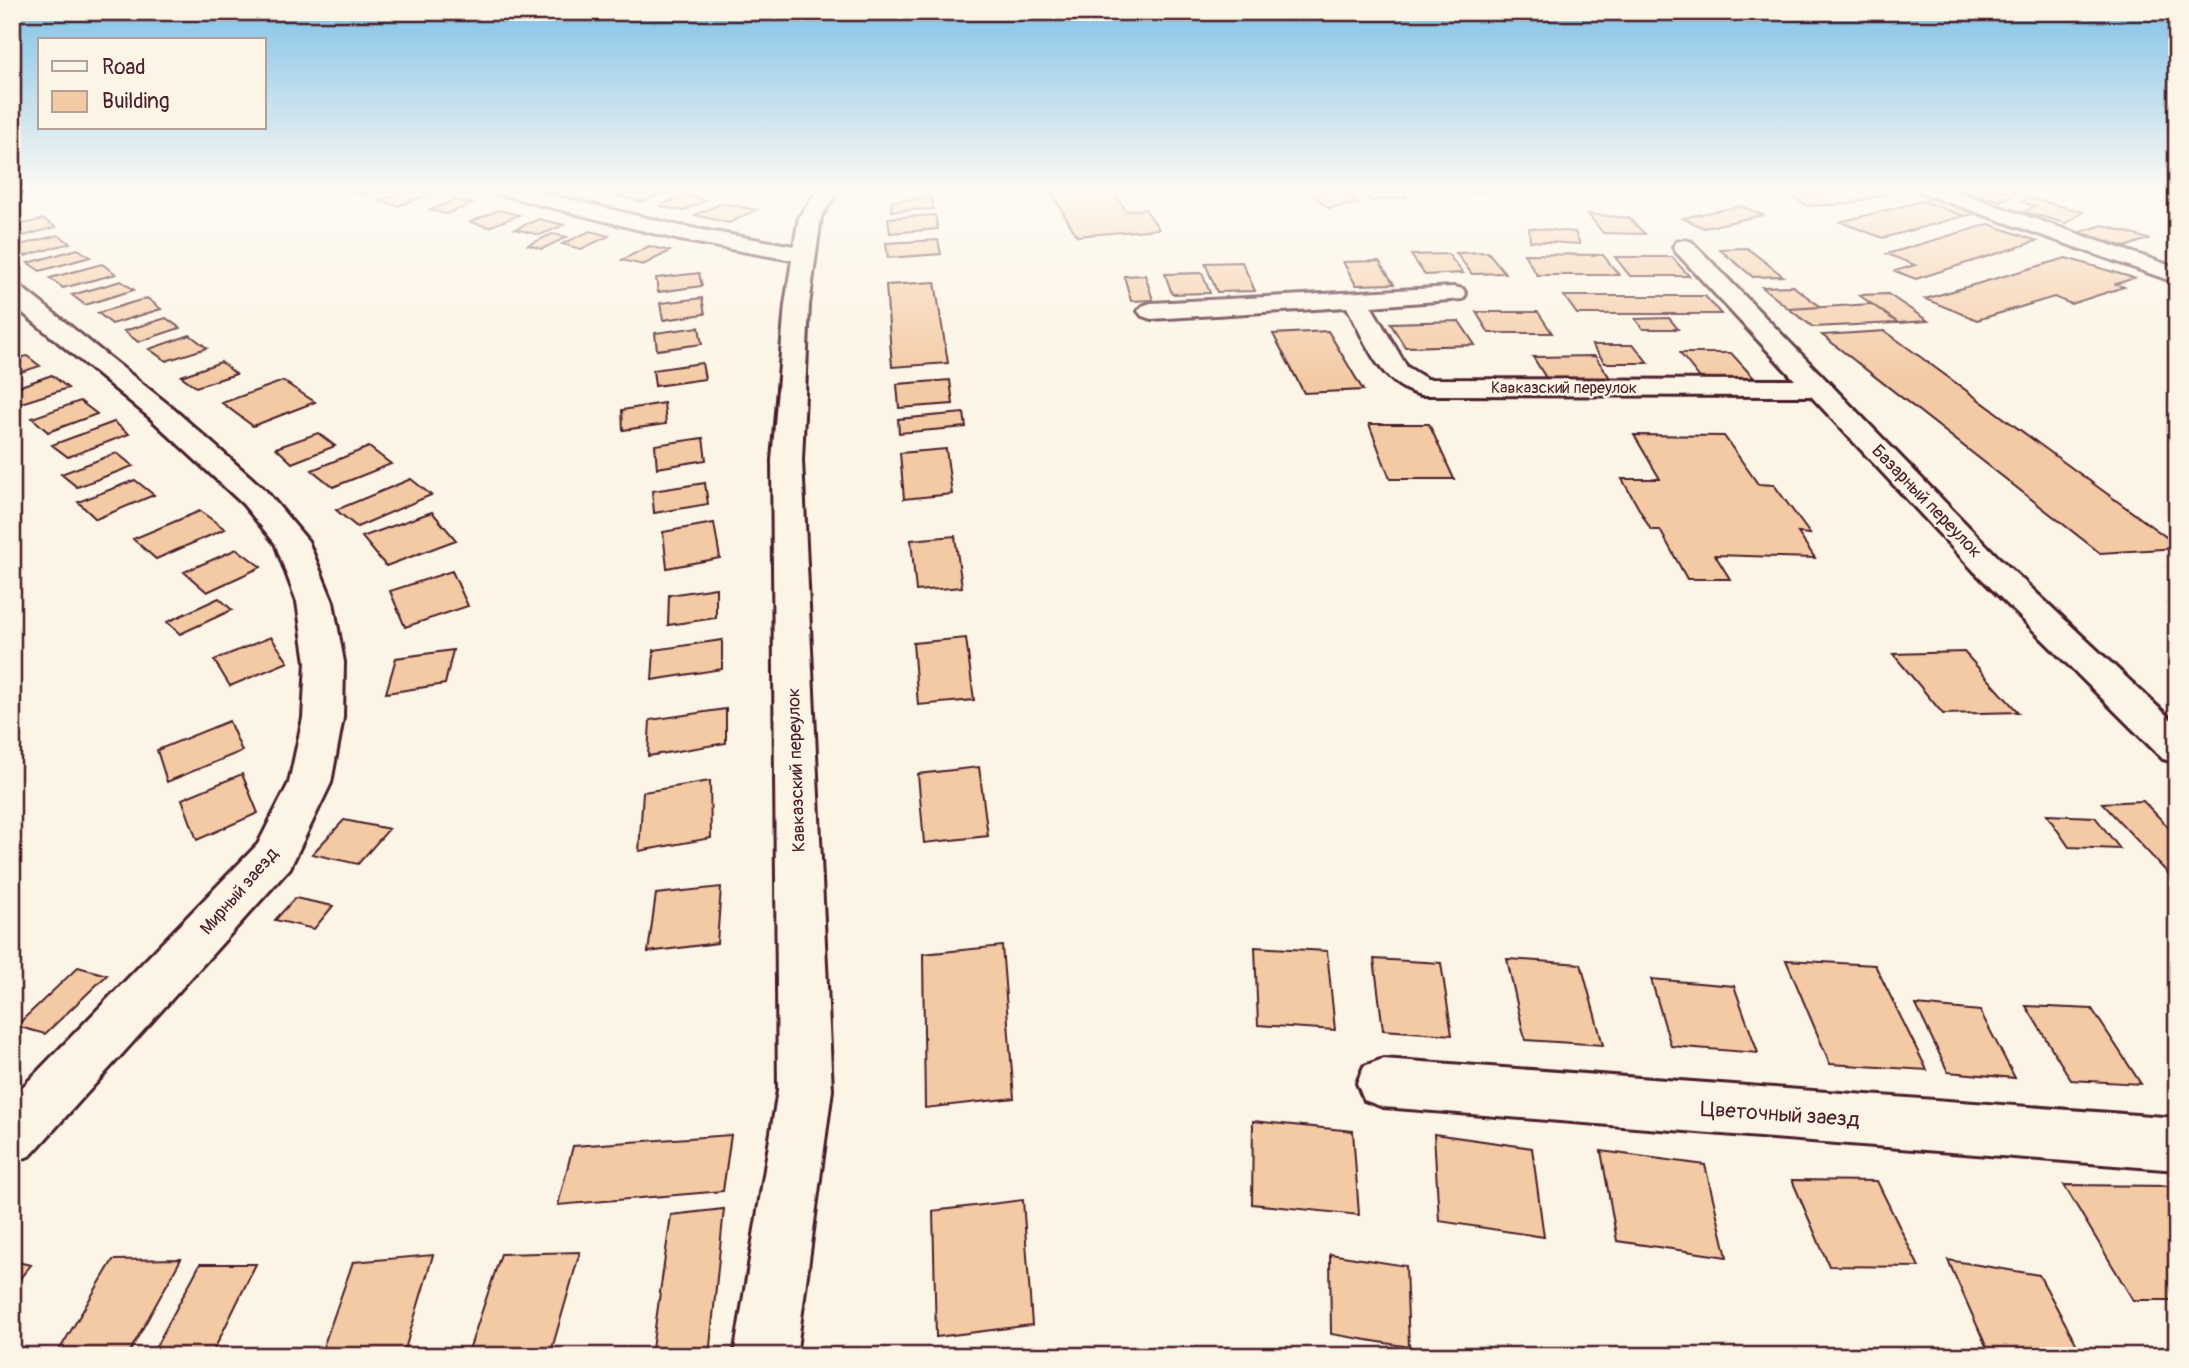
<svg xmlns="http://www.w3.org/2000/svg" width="2189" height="1368" font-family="Pangolin,sans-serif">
	<rect width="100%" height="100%" fill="#fcf5e5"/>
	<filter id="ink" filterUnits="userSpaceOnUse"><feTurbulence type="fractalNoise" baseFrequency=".0143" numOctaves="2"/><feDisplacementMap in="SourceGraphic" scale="14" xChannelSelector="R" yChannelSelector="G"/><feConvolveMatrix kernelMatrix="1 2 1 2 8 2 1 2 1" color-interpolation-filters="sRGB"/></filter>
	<g filter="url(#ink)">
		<path fill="#f4caa4" stroke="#4a1f2b" stroke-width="2" d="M 344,189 L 379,189 L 363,195 L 342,190 Z
			M 411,189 L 430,194 L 398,206 L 380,201 Z
			M 635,189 L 672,189 L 642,202 L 618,196 Z
			M 1049,189 L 1111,189 L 1126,211 L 1145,209 L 1159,229 L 1077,236 Z
			M 1357,189 L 1397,189 L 1407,197 L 1371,201 Z
			M 1458,189 L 1490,189 L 1493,191 L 1465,194 Z
			M 1840,189 L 1877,189 L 1889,193 L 1848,204 L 1808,206 L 1789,195 L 1820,194 Z
			M 1999,189 L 2016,193 L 2000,201 L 1959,190 Z
			M 1341,190 L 1358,204 L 1328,208 L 1311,193 Z
			M 684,195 L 706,200 L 683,211 L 660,206 Z
			M 931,198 L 933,209 L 892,211 L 891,201 Z
			M 1936,198 L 1979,213 L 1964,216 L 1922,201 Z
			M 2029,198 L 2083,212 L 2066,223 L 2024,212 L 2034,206 L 2022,202 Z
			M 455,200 L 472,204 L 446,214 L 430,210 Z
			M 1922,201 L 1964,216 L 1883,238 L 1840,222 Z
			M 722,203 L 756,210 L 729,223 L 695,215 Z
			M 1740,206 L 1763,215 L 1704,228 L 1682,218 Z
			M 499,210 L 519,215 L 489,227 L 470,222 Z
			M 1588,214 L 1629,218 L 1645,234 L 1603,233 Z
			M 935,215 L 938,229 L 890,233 L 888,218 Z
			M 43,219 L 56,227 L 12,239 L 12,227 Z
			M 539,219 L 564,225 L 540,235 L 515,229 Z
			M 1989,224 L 2037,241 L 1916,279 L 1895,271 L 1915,265 L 1887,254 Z
			M 2103,225 L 2148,239 L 2125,247 L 2080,232 Z
			M 1529,228 L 1575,232 L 1580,244 L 1530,241 Z
			M 590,231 L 609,236 L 581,249 L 562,244 Z
			M 552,234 L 567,237 L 542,249 L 528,245 Z
			M 58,235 L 70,243 L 25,256 L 13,247 Z
			M 938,240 L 941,254 L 888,258 L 886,243 Z
			M 649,246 L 670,251 L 643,265 L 622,260 Z
			M 1747,248 L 1783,276 L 1753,277 L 1719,249 Z
			M 78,249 L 90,257 L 40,271 L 28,263 Z
			M 1488,252 L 1505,273 L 1472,274 L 1456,253 Z
			M 1448,254 L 1463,273 L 1425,275 L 1411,255 Z
			M 1524,254 L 1603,255 L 1619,275 L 1537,275 Z
			M 1615,257 L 1672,257 L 1689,276 L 1630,276 Z
			M 2066,258 L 2134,278 L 2116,284 L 2124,287 L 2071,304 L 2054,297 L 1977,320 L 1925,299 Z
			M 1379,261 L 1394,284 L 1356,285 L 1343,262 Z
			M 1242,262 L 1255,291 L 1217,292 L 1205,263 Z
			M 102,264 L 116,274 L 63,288 L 50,278 Z
			M 699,273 L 702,286 L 658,292 L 656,278 Z
			M 1202,273 L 1210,293 L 1172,294 L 1165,274 Z
			M 1145,275 L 1153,300 L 1131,301 L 1124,276 Z
			M 121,281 L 134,290 L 85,305 L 72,295 Z
			M 935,282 L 948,363 L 892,367 L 886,285 Z
			M 1793,286 L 1818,305 L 1821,307 L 1789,309 L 1762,287 Z
			M 1888,294 L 1928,321 L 1898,323 L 1859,295 Z
			M 1564,296 L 1705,296 L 1721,314 L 1577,314 Z
			M 147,298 L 161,309 L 112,324 L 98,313 Z
			M 702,298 L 705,314 L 663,320 L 660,303 Z
			M 1872,304 L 1898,323 L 1813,327 L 1789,309 Z
			M 1476,312 L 1538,312 L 1552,333 L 1489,333 Z
			M 166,318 L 180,328 L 138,342 L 124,331 Z
			M 1669,318 L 1678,329 L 1643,329 L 1635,319 Z
			M 1459,321 L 1475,345 L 1405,347 L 1390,323 Z
			M 699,327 L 702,344 L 657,350 L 655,333 Z
			M 1328,331 L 1363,390 L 1304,393 L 1273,334 Z
			M 1885,331 L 2177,545 L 2177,548 L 2100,553 L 1822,335 Z
			M 190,335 L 207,348 L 166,361 L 149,349 Z
			M 1592,345 L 1634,345 L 1648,363 L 1605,363 Z
			M 1680,353 L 1731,353 L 1754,378 L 1700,378 Z
			M 27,356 L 40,366 L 12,375 L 12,360 Z
			M 1595,356 L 1610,378 L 1546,378 L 1533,357 Z
			M 221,362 L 236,374 L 196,387 L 181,376 Z
			M 702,363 L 705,379 L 655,386 L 653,370 Z
			M 52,375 L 68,388 L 12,406 L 12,389 Z
			M 950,380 L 953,404 L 899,408 L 897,384 Z
			M 283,381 L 315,402 L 253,426 L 222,403 Z
			M 80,401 L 97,414 L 48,432 L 32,418 Z
			M 664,403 L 666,424 L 623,430 L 622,410 Z
			M 964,413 L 966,427 L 899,433 L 898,419 Z
			M 114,422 L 129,434 L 68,457 L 52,445 Z
			M 1369,424 L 1429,424 L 1454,479 L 1390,479 Z
			M 318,433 L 335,446 L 292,463 L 276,448 Z
			M 1634,435 L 1724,436 L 1758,484 L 1774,485 L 1810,534 L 1798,533 L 1815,558 L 1715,555 L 1730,579 L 1687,579 L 1660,530 L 1651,530 L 1622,479 L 1660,479 Z
			M 703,438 L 706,460 L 657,468 L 655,445 Z
			M 369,447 L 391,464 L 333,487 L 312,470 Z
			M 946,449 L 952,494 L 904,499 L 900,453 Z
			M 117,453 L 133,466 L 77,487 L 61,474 Z
			M 411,479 L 431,495 L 357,527 L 336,510 Z
			M 135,480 L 154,495 L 96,519 L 78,502 Z
			M 705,483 L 708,504 L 654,513 L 652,491 Z
			M 200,511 L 225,529 L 156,559 L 133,539 Z
			M 432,512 L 456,540 L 386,566 L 362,537 Z
			M 714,523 L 720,558 L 667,568 L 663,532 Z
			M 955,536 L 962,587 L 916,591 L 911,540 Z
			M 237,549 L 261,567 L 207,592 L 184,572 Z
			M 452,571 L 468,606 L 405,627 L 390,591 Z
			M 716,588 L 716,618 L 668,625 L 669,595 Z
			M 219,598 L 232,610 L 180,634 L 167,622 Z
			M 271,637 L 288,662 L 230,686 L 214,660 Z
			M 966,638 L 974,700 L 918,705 L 913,643 Z
			M 722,640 L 722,669 L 652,680 L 654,650 Z
			M 453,650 L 445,684 L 386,693 L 396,658 Z
			M 1964,652 L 2018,712 L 1943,714 L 1893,654 Z
			M 726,709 L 726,743 L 648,756 L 650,720 Z
			M 229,721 L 242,751 L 167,782 L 157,750 Z
			M 979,767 L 988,836 L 924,843 L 918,774 Z
			M 242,774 L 258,813 L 197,840 L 182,799 Z
			M 710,781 L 711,838 L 639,851 L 643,792 Z
			M 2143,801 L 2177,836 L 2177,883 L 2102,803 Z
			M 2047,815 L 2095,817 L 2120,849 L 2069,847 Z
			M 344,820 L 389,829 L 358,864 L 312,854 Z
			M 721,887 L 717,943 L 648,952 L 656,894 Z
			M 295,898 L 333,906 L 314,929 L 275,920 Z
			M 1002,946 L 1014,1098 L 925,1108 L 923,954 Z
			M 1255,947 L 1327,951 L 1335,1030 L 1258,1025 Z
			M 1374,959 L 1441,963 L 1452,1035 L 1383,1030 Z
			M 1507,959 L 1581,964 L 1603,1045 L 1525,1040 Z
			M 1786,960 L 1875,965 L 1927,1070 L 1830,1064 Z
			M 78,967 L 107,975 L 45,1034 L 16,1026 Z
			M 1651,979 L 1734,986 L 1758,1053 L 1671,1046 Z
			M 1916,1005 L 1980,1011 L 2015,1078 L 1948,1072 Z
			M 2026,1006 L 2092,1009 L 2141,1084 L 2071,1080 Z
			M 1253,1121 L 1353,1131 L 1359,1215 L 1252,1204 Z
			M 1434,1134 L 1532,1148 L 1544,1237 L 1439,1221 Z
			M 731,1135 L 723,1191 L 558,1205 L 573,1146 Z
			M 1601,1151 L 1705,1165 L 1727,1257 L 1617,1241 Z
			M 1792,1180 L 1877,1181 L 1919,1267 L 1829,1266 Z
			M 2064,1185 L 2172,1186 L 2177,1193 L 2177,1300 L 2133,1300 Z
			M 1023,1200 L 1032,1325 L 936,1337 L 933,1211 Z
			M 724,1209 L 709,1356 L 651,1356 L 671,1215 Z
			M 580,1252 L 551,1352 L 468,1353 L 501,1254 Z
			M 1330,1254 L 1406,1266 L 1409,1347 L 1331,1334 Z
			M 433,1255 L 403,1356 L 320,1356 L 353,1262 Z
			M 181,1259 L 129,1353 L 57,1354 L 113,1260 Z
			M 1948,1260 L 2039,1275 L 2083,1356 L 1990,1355 Z
			M 12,1261 L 31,1265 L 12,1288 Z
			M 200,1264 L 256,1264 L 211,1356 L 151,1356 Z"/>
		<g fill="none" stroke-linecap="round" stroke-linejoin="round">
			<defs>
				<path id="street" d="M 491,189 L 526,189 L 680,226 L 794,246 L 799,217 L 819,189 L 839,189 L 821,217 L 809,305 L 802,460 L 832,1090 L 796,1356 L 734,1356 L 778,1090 L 772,460 L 785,305 L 792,260 L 680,240 L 494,193 Z
					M 1919,189 L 1948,189 L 2177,268 L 2177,283 L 1922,193 Z
					M 1684,240 L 1692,242 L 1998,557 L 2177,725 L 2177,763 L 2163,759 L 1974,571 L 1811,396 L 1421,395 C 1379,385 1366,342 1347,307 L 1151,319 L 1142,316 L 1138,311 L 1142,306 L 1151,303 L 1454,287 L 1463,289 L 1466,294 L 1463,299 L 1371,306 L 1407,367 L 1427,379 L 1795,380 L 1676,252 L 1673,247 L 1676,242 Z
					M 12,285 L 21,287 L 169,405 L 265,490 L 308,541 L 333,602 L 344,662 L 343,718 L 331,783 L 290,868 L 31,1155 L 12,1163 L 12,1098 L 258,844 L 289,783 L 303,718 L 306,662 L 297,602 L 275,543 L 243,504 L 149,417 L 12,304 Z
					M 1383,1059 L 2177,1118 L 2177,1170 L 1383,1107 L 1364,1100 L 1357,1083 L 1364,1066 Z"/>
			</defs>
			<use href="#street" stroke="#4a1f2b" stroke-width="6"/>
			<use href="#street" fill="#fcf5e5" fill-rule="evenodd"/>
		</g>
	</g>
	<linearGradient id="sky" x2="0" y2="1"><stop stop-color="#81c2e7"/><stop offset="0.5" stop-color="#fefaf3"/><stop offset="1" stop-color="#fefaf3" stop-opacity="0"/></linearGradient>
	<rect width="2189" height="380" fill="url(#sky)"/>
	<g text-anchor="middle" stroke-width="5" stroke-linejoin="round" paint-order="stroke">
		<g font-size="16" fill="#4a1f2b" stroke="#fcf5e5">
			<text x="1564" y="393">Кавказский переулок</text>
		</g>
		<g font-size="18" fill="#4a1f2b" stroke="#fcf5e5">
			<text transform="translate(1927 501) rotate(46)" y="6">Базарный переулок</text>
			<text transform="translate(796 770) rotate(-92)" y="6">Кавказский переулок</text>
			<text transform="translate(239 891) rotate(-49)" y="6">Мирный заезд</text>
		</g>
		<g font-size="21" fill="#4a1f2b" stroke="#fcf5e5">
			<text transform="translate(1780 1114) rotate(4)" y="7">Цветочный заезд</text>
		</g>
	</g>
	<rect width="2189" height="1368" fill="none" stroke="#fcf5e5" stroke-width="42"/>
	<rect x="21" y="21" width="2147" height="1326" fill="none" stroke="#4a1f2b" stroke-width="2.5" filter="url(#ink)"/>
	<rect x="38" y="38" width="228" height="91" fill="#fcf5e5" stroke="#b59f9b" stroke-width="2"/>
	<rect x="52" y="61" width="35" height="10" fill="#fcf5e5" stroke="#b59f9b" stroke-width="2"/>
	<text x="102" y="74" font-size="21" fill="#4a1f2b">Road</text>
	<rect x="52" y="91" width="35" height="21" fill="#f4caa4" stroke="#b59f9b" stroke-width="2"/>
	<text x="102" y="108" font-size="21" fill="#4a1f2b">Building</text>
</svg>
